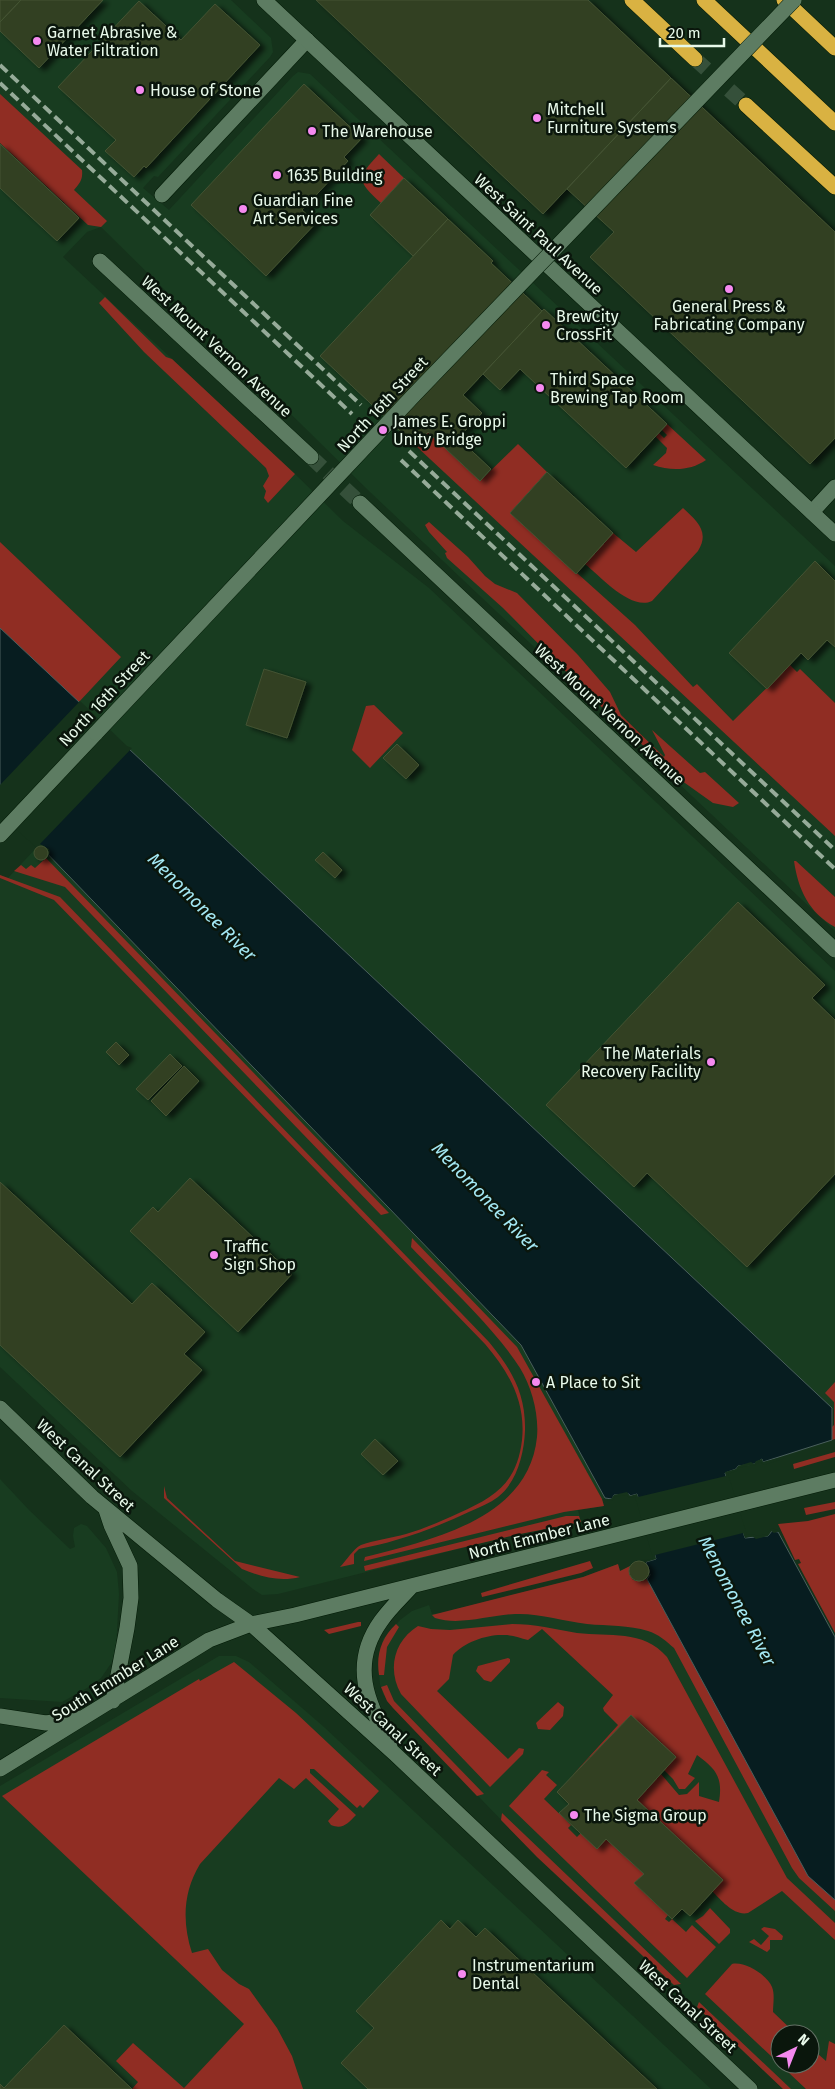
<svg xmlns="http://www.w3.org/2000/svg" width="835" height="2089" font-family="'Fira Sans',sans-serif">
	<defs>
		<filter id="shadow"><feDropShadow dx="5.5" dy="3" stdDeviation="2.5" flood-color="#0009"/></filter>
	</defs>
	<rect width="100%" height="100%" fill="#15321b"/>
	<path fill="#183c20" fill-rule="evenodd" d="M 0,0 L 231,0 L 271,38 L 273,52 L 270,57 L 158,177 L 154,176 L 143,188 L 169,210 L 293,76 L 298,72 L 310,74 L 835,566 L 835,931 L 370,492 L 101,227 L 87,232 L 63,257 L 295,474 L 343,521 L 429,588 L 835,971 L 835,1411 L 0,628 Z
		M 39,845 L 521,1345 L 605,1498 L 602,1499 L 604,1506 L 578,1510 L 581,1522 L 515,1535 L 278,1594 L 262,1595 L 253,1589 L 132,1491 L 0,1367 L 0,875 L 8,878 Z
		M 0,1479 L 29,1510 L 70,1549 L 75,1547 L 73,1536 L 74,1528 L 81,1524 L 87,1526 L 106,1548 L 117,1572 L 119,1594 L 116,1649 L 112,1662 L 101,1678 L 87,1688 L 62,1702 L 0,1698 Z
		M 618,1564 L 620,1571 L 630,1566 L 632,1579 L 636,1581 L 647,1579 L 808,1875 L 835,1900 L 835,2089 L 783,2089 L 537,1857 L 393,1708 L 383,1694 L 380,1684 L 378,1662 L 383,1639 L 400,1620 L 412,1611 L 429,1605 L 432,1614 L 441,1613 L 583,1577 ZM 780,2034 L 810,2034 L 810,2064 L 780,2064 Z
		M 219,1656 L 236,1656 L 249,1662 L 324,1727 L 711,2089 L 0,2089 L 0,1786 Z"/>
	<path fill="#902d23" d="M 0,94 L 82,170 C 83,179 80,183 74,190 L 107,221 L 101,227 L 88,225 L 0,143 Z
		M 379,154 L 404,178 L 381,203 C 356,180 357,178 379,154 Z
		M 105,297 L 166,357 L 172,359 L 295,474 L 268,503 L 264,498 L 266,491 L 263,486 L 269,476 L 266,468 L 144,352 L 99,303 Z
		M 667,424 L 706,460 C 690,471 671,471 653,465 L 666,453 L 667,448 L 656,437 L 659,433 L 664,438 L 667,435 L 662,430 Z
		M 428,432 L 480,481 L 518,444 L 547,472 L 510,513 L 635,625 L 693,687 L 697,684 L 733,721 L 790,665 L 797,672 L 800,669 L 835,703 L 835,836 L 416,446 Z
		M 683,508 C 697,521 710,532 698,551 L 652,601 C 631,611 601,577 585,564 L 613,533 L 636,552 Z
		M 429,522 L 468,557 L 485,576 L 495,584 L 517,593 L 578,655 L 610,692 L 621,715 L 664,757 L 665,755 L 652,730 L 700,773 L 705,772 L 739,803 L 733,807 L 713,803 L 678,778 L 592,698 L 503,608 L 447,558 L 445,553 L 447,552 L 429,532 L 425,525 Z
		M 0,542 L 121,657 L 78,703 L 0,628 Z
		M 374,705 L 403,733 L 370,768 L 352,750 L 366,706 Z
		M 46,858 L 389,1213 L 381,1215 L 65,887 L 14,871 L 21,865 L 26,869 L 31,865 L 35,868 Z
		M 794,861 L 796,861 L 835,897 L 835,927 C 809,913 798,889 794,861 Z
		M 0,875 L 60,897 L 489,1342 C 512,1370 526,1394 525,1431 C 524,1454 517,1482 498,1497 C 490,1503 480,1507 471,1511 C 447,1522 422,1533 396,1540 C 384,1544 371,1546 359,1549 L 354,1554 L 354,1564 L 340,1567 C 346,1561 353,1549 361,1545 C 375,1540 391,1538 406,1534 C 424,1529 441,1521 459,1513 C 495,1497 517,1483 522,1440 C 526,1402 509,1372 485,1344 L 54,900 L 0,878 Z
		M 412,1238 L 517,1347 L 602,1499 L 604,1506 L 564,1512 L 364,1561 L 365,1557 C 431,1540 529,1519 537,1437 C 539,1414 532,1388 520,1368 C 493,1326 446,1284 411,1247 Z
		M 835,1382 L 835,1439 L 832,1440 L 832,1427 L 834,1425 L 834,1402 L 825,1393 Z
		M 835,1452 L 835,1457 L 794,1469 L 793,1464 Z
		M 164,1486 L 167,1498 L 235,1561 L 300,1577 C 280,1582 261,1577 242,1569 L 164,1498 Z
		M 835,1502 L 835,1509 L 806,1515 L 804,1508 Z
		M 835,1514 L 835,1633 L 798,1564 L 801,1563 L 799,1559 L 795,1560 L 778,1524 L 808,1521 Z
		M 566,1516 L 579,1516 L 581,1522 L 515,1535 L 365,1571 L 364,1566 Z
		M 590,1561 L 593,1568 L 581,1573 L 482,1597 L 481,1593 Z
		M 618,1564 L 620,1571 L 630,1566 L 632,1579 L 636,1581 L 647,1579 L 808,1875 L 835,1900 L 835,1911 L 799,1878 L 792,1868 L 674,1648 C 666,1641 658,1634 648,1631 C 629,1625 608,1626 587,1624 C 563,1621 539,1613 515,1614 C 489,1615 460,1626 435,1618 L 432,1615 L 583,1577 Z
		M 358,1622 L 361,1622 L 361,1626 L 329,1634 L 324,1630 Z
		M 396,1624 L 399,1627 L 387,1647 L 384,1675 L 379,1675 C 376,1655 381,1638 396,1624 Z
		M 512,1624 C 534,1624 555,1629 577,1633 C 609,1637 643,1629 667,1657 L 787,1878 L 835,1923 L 835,1940 L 782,1891 L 748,1913 C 734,1916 722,1901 712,1891 L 723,1880 L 637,1800 L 661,1774 L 679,1795 L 687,1794 L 699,1782 L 699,1796 L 719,1802 C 723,1777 716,1769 697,1755 L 688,1774 L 695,1778 L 685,1789 L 679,1789 L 673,1779 L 664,1770 L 676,1757 L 590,1757 L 570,1778 L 618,1725 L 604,1711 L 603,1708 L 613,1695 L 542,1629 L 528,1640 C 520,1638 513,1635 504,1635 C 488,1634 464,1642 453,1655 L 449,1679 L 437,1691 L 508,1759 L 519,1748 L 524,1749 L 523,1754 L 490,1787 L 401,1694 C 387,1669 394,1641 418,1626 L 431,1629 L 450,1630 Z
		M 508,1658 L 510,1659 L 510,1662 L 491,1682 L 484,1680 L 476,1671 L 478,1666 Z
		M 234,1662 L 296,1713 L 379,1791 L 363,1808 L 360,1805 L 357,1808 L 314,1769 L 310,1769 L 310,1773 L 356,1815 C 348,1823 343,1830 331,1825 L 328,1821 L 339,1809 L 306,1778 L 294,1789 L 279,1778 L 200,1864 C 183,1892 182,1922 192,1953 L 208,1949 L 222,1970 L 239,1984 L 249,1989 L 277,2028 L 292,2056 L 303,2089 L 132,2089 L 138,2082 L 116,2061 L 133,2043 L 184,2088 L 244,2024 L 2,1796 L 199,1679 L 200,1681 Z
		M 387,1685 L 394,1701 L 484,1794 L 477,1796 L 393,1708 L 387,1701 L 381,1687 Z
		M 558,1702 L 564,1707 L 563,1716 L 550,1730 L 538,1729 L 536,1723 Z
		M 542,1770 L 549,1772 L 546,1775 L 557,1785 L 544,1799 L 571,1825 L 568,1828 L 577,1837 L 581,1833 L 597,1849 L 606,1839 L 644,1874 L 635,1884 L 668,1915 L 665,1919 L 669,1922 L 672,1919 L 686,1932 L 692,1925 L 716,1947 L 687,1978 L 509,1806 Z
		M 502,1813 L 681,1984 L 674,1985 L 537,1857 L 501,1820 Z
		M 710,1908 L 730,1929 L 730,1933 L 719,1944 L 695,1921 L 703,1916 Z
		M 764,1927 L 775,1929 L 783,1936 L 782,1940 L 770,1940 L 770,1949 L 767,1952 L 749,1942 L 754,1939 L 761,1945 L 769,1936 L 761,1929 Z
		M 732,1964 C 745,1961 767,1975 772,1987 C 775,1994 773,2005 773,2012 L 796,2034 L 780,2034 L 780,2064 L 810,2064 L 810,2047 L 826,2061 L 829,2041 L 835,2044 L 835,2089 L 806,2089 L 705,1994 Z
		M 699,2002 L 791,2089 L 783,2089 L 697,2007 Z"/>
	<path fill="#071d20" stroke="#4a5f5d" d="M 0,628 L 832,1408 L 832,1440 L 763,1462 L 762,1459 L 754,1464 L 738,1466 L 736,1469 L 725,1473 L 745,1538 L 768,1536 L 772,1531 L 778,1532 L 835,1637 L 835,1900 L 808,1876 L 647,1579 L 650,1575 L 646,1562 L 656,1559 L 637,1494 L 630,1496 L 629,1494 L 614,1495 L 612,1499 L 605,1498 L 521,1345 L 39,845 L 0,811 Z"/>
	<path fill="#15321b" d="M 80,701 L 127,746 L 132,748 L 40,844 L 49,849 L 50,853 L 47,857 L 0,815 L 0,785 Z
		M 786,1456 L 786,1458 L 764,1465 L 760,1462 L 754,1466 L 751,1465 L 739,1468 L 737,1471 L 728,1474 L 747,1535 L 753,1534 L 757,1536 L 766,1534 L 772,1528 L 780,1531 L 774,1533 L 771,1531 L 768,1536 L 756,1539 L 752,1536 L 745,1538 L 743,1533 L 655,1555 L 656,1559 L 646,1562 L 650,1575 L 644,1580 L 647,1574 L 644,1561 L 653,1558 L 635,1497 L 629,1498 L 626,1495 L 615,1497 L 612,1501 L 603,1499 L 611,1499 L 614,1495 L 627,1492 L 630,1496 L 637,1494 L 638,1497 L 726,1476 L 725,1472 L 736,1469 L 738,1466 L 751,1462 L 754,1464 L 756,1461 L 762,1459 L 763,1462 Z"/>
	<path fill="#313f20" stroke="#445333" filter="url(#shadow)" d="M 0,0 L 21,0 L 0,22 Z
		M 21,0 L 103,0 L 39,68 L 0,31 L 0,22 Z
		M 316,0 L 588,0 L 671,78 L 543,214 Z
		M 139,1 L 181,40 L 215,4 L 260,45 L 146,168 L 144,166 L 134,177 L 105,151 L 116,140 L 58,87 Z
		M 671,78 L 835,232 L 835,438 L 810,464 L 590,257 L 614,232 L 567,189 Z
		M 304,84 L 362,138 L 344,157 L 348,161 L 302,210 L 316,223 L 266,276 L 191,205 Z
		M 0,144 L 79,218 L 57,241 L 0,188 Z
		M 404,178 L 448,219 L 413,256 L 370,215 Z
		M 448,219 L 493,261 L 491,263 L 542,311 L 463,395 L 482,413 L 458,438 L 491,469 L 480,481 L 428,432 L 416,446 L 320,356 Z
		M 544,309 L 667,424 L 626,468 L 520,369 L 500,390 L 483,374 Z
		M 547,472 L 613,533 L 576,574 L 510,513 Z
		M 815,561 L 835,581 L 835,647 L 827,640 L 808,660 L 801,653 L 767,689 L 729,653 Z
		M 264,669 L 306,682 L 287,738 L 246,725 Z
		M 397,744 L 419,765 L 406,779 L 383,758 Z
		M34 853a7 7 0 1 1 14 0a7 7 0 1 1-14 0Z
		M 323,852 L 342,870 L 335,878 L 315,860 Z
		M 738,902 L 825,985 L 812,998 L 835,1020 L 835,1174 L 747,1267 L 647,1173 L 634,1187 L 546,1105 Z
		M 116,1042 L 129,1055 L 119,1065 L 106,1052 Z
		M 170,1054 L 182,1066 L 148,1100 L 136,1089 Z
		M 184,1066 L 199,1081 L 166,1116 L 151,1101 Z
		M 190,1178 L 292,1274 L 238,1332 L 130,1231 L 153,1207 L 158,1212 Z
		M 0,1182 L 132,1304 L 152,1283 L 205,1332 L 184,1354 L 202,1370 L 120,1457 L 0,1345 Z
		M 375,1439 L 398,1461 L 383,1475 L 361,1454 Z
		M629 1571a10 10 0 1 1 20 0a10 10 0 1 1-20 0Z
		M 631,1715 L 676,1757 L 637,1800 L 723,1880 L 690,1916 L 682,1909 L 672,1919 L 634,1883 L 644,1874 L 606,1839 L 597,1849 L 559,1813 L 569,1804 L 557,1792 Z
		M 441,1920 L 450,1929 L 458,1920 L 476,1937 L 485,1928 L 657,2089 L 368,2089 L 341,2063 L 374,2028 L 356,2011 Z
		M 64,2025 L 132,2089 L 0,2089 L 0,2084 L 4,2088 Z"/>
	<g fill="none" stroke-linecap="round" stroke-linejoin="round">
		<path stroke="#35503a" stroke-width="15" stroke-dasharray="15 8" stroke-linecap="butt" d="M 311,457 L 360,503"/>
		<path stroke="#35503a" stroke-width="15" stroke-dasharray="15 8" stroke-linecap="butt" d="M 695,59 L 746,105"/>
		<defs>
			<path id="street" d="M 162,195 L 307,40
				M 100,261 L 311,457
				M 360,503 L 835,950
				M 812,512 L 835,487"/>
			<path id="secondary" d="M 264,0 L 835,534
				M 0,835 L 96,733
				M 0,1408 L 92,1497 L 217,1600 L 251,1624 L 395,1754 L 750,2089
				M 106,1510 L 111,1525 L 130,1566 L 131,1598 L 127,1628 L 113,1701
				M 0,1716 L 46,1723 L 79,1718
				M 390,1744 C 367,1703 350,1664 381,1621 C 390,1608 402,1597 412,1586
				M 0,1769 L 209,1640 L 251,1624 L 295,1615 L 835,1480"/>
			<path id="highway" d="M 632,0 L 695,59
				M 704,0 L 835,123
				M 784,0 L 835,48
				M 746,105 L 835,187"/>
		</defs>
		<use href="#street" stroke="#001905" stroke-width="16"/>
		<use href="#secondary" stroke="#001905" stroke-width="16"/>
		<use href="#highway" stroke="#001905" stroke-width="16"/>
		<use href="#street" stroke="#5d7c62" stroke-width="15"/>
		<use href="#secondary" stroke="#5d7c62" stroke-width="15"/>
		<use href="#highway" stroke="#d9b242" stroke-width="15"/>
		<path stroke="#96ab99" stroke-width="4" stroke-dasharray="10 5" stroke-linecap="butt" d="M 0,65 L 361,405
			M 0,83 L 352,414
			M 409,451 L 835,850
			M 401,460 L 835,869"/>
		<defs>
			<path id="secondary-bridge" d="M 96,733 L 414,395 L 794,0"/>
		</defs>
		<use href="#secondary-bridge" stroke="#001905" stroke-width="16" stroke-linecap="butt"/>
		<use href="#secondary-bridge" stroke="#5d7c62" stroke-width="15"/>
	</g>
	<g fill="#f589ef" stroke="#0a160c" stroke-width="2">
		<circle cx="37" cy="41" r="5"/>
		<circle cx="140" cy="90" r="5"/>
		<circle cx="537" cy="118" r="5"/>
		<circle cx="312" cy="131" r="5"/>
		<circle cx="277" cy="175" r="5"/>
		<circle cx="243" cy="209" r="5"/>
		<circle cx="729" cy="289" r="5"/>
		<circle cx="546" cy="325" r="5"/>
		<circle cx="540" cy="388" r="5"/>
		<circle cx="383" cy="430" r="5"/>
		<circle cx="711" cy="1062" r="5"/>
		<circle cx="214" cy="1255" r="5"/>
		<circle cx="536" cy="1382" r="5"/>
		<circle cx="574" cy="1815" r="5"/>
		<circle cx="462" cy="1974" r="5"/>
	</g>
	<g text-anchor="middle" stroke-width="5" stroke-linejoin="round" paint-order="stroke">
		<g font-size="16" fill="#e8f9ea" stroke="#0a160c" text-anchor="start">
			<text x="47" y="38">Garnet Abrasive &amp;<tspan x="47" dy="18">Water Filtration</tspan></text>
			<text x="150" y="96">House of Stone</text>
			<text x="547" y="115">Mitchell<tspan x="547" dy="18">Furniture Systems</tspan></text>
			<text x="322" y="137">The Warehouse</text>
			<text x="287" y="181">1635 Building</text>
			<text x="253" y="206">Guardian Fine<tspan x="253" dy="18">Art Services</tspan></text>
			<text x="729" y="312" text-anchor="middle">General Press &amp;<tspan x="729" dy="18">Fabricating Company</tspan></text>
			<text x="556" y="322">BrewCity<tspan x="556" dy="18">CrossFit</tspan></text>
			<text x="550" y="385">Third Space<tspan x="550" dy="18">Brewing Tap Room</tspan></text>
			<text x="393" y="427">James E. Groppi<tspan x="393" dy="18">Unity Bridge</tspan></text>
			<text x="701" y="1059" text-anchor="end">The Materials<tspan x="701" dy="18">Recovery Facility</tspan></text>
			<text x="224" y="1252">Traffic<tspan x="224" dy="18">Sign Shop</tspan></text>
			<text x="546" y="1388">A Place to Sit</text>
			<text x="584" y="1821">The Sigma Group</text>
			<text x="472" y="1971">Instrumentarium<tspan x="472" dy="18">Dental</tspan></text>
		</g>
		<g font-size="16" fill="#e8f9ea" stroke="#0a160c">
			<text transform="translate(539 234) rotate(43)" y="6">West Saint Paul Avenue</text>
			<text transform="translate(217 346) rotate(43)" y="6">West Mount Vernon Avenue</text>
			<text transform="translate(382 404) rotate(-47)" y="6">North 16th Street</text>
			<text transform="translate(104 698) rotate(-47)" y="6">North 16th Street</text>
			<text transform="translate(610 714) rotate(43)" y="6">West Mount Vernon Avenue</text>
			<text transform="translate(86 1465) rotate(43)" y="6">West Canal Street</text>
			<text transform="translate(539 1536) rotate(-14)" y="6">North Emmber Lane</text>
			<text transform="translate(115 1678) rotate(-32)" y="6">South Emmber Lane</text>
			<text transform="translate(393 1729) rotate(43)" y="6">West Canal Street</text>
			<text transform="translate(688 2006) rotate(43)" y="6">West Canal Street</text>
		</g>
		<g font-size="18" font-style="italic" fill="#a4e8f3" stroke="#0a160c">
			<text transform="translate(202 907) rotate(45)" y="6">Menomonee River</text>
			<text transform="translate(485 1197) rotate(46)" y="6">Menomonee River</text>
			<text transform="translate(737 1601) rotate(62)" y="6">Menomonee River</text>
		</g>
	</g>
	<g transform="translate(795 2049) rotate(43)"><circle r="24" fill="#0a160c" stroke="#637165"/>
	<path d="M0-4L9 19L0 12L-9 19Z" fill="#f589ef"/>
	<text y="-8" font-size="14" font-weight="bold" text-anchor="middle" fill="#e8f9ea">N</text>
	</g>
	<path d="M660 38v8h64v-8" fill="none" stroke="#e8f9ea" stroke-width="2.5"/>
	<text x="668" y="38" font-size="15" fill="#e8f9ea" stroke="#0a160c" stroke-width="4" paint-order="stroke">20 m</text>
</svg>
